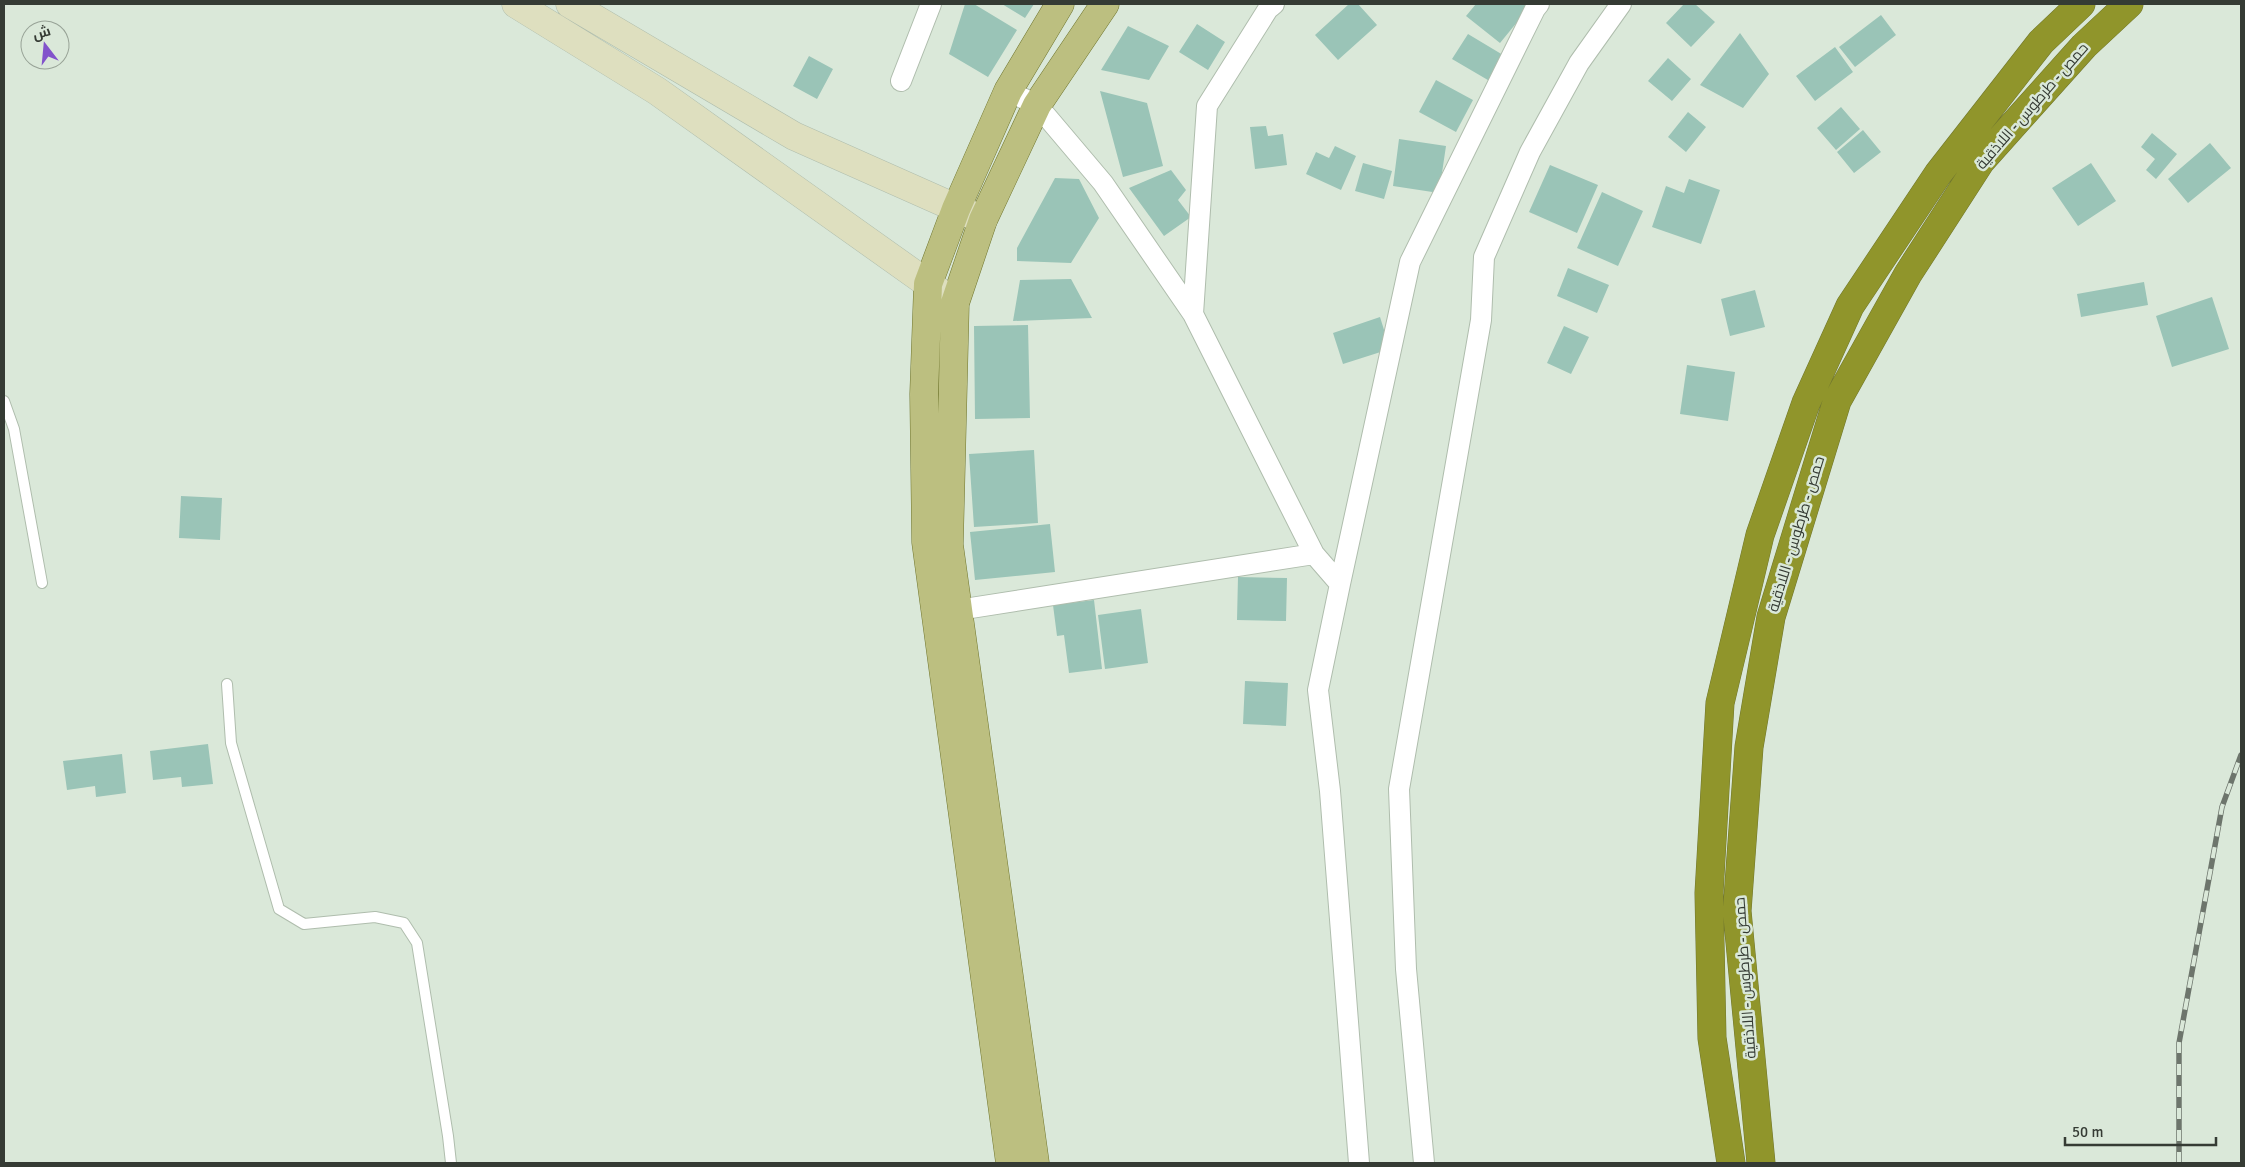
<svg xmlns="http://www.w3.org/2000/svg" width="2245" height="1167" font-family="Signika,Cairo,sans-serif">
	<rect width="100%" height="100%" fill="#dae8d9"/>
	<path fill="#9ac4b7" d="M 965,4 L 974,4 L 1017,30 L 988,77 L 949,54 Z
		M 1002,4 L 1034,4 L 1025,18 Z
		M 1349,4 L 1358,4 L 1377,25 L 1338,60 L 1315,35 Z
		M 1476,4 L 1532,4 L 1500,43 L 1466,16 Z
		M 1684,4 L 1695,4 L 1715,22 L 1691,47 L 1666,23 Z
		M 1881,15 L 1896,35 L 1855,67 L 1839,47 Z
		M 1197,24 L 1225,42 L 1208,70 L 1179,52 Z
		M 1128,26 L 1169,46 L 1149,80 L 1101,70 Z
		M 1740,33 L 1769,74 L 1743,108 L 1700,85 Z
		M 1468,34 L 1508,58 L 1493,83 L 1452,59 Z
		M 1835,47 L 1853,72 L 1815,101 L 1796,76 Z
		M 809,56 L 833,69 L 817,99 L 793,86 Z
		M 1668,58 L 1691,79 L 1672,101 L 1648,81 Z
		M 1436,80 L 1473,100 L 1456,132 L 1419,112 Z
		M 1100,91 L 1147,103 L 1163,166 L 1123,177 Z
		M 1841,107 L 1860,129 L 1836,150 L 1817,128 Z
		M 1688,112 L 1706,127 L 1686,152 L 1668,137 Z
		M 1266,126 L 1268,136 L 1283,134 L 1287,165 L 1255,169 L 1250,127 Z
		M 1863,130 L 1881,152 L 1854,173 L 1837,152 Z
		M 2152,133 L 2177,154 L 2156,179 L 2146,170 L 2155,159 L 2141,147 Z
		M 1399,139 L 1446,146 L 1439,193 L 1393,186 Z
		M 2210,143 L 2231,168 L 2188,203 L 2168,179 Z
		M 1335,146 L 1356,156 L 1341,190 L 1306,174 L 1316,152 L 1329,158 Z
		M 1363,163 L 1392,171 L 1384,199 L 1355,191 Z
		M 2091,163 L 2116,201 L 2078,226 L 2052,188 Z
		M 1550,165 L 1598,185 L 1577,233 L 1529,212 Z
		M 1171,170 L 1186,190 L 1178,200 L 1191,217 L 1164,236 L 1129,188 Z
		M 1055,178 L 1079,179 L 1099,218 L 1071,263 L 1017,261 L 1017,248 Z
		M 1689,179 L 1720,190 L 1701,244 L 1652,227 L 1666,186 L 1684,193 Z
		M 1602,192 L 1643,211 L 1618,266 L 1577,248 Z
		M 1568,268 L 1609,285 L 1597,313 L 1557,296 Z
		M 1071,279 L 1092,318 L 1013,321 L 1020,280 Z
		M 2144,282 L 2148,305 L 2081,317 L 2077,294 Z
		M 1755,290 L 1765,327 L 1730,336 L 1721,299 Z
		M 2212,297 L 2229,349 L 2172,367 L 2156,316 Z
		M 1380,317 L 1390,349 L 1343,364 L 1333,333 Z
		M 1028,325 L 1030,418 L 975,419 L 974,326 Z
		M 1564,326 L 1589,337 L 1571,374 L 1547,363 Z
		M 1687,365 L 1735,372 L 1728,421 L 1680,414 Z
		M 1034,450 L 1038,523 L 974,527 L 969,454 Z
		M 181,496 L 222,498 L 220,540 L 179,538 Z
		M 1050,524 L 1055,572 L 975,580 L 970,532 Z
		M 1238,577 L 1287,578 L 1286,621 L 1237,620 Z
		M 1094,600 L 1102,669 L 1069,673 L 1064,635 L 1057,636 L 1053,605 Z
		M 1141,609 L 1148,663 L 1105,669 L 1098,615 Z
		M 1245,681 L 1288,683 L 1286,726 L 1243,724 Z
		M 208,744 L 213,784 L 182,787 L 181,777 L 153,780 L 150,751 Z
		M 122,754 L 126,793 L 96,797 L 95,786 L 67,790 L 63,761 Z"/>
	<g fill="none" stroke-linecap="round" stroke-linejoin="round">
		<defs>
			<path id="lane" d="M 4,401 L 14,429 L 42,583
				M 227,684 L 231,743 L 279,909 L 304,924 L 375,917 L 404,923 L 417,943 L 448,1136 L 451,1163"/>
			<path id="street" d="M 901,81 L 931,4
				M 1008,91 L 1037,105 L 1103,183 L 1193,314 L 1314,554 L 1340,584 L 1410,262 L 1535,9 L 1539,4
				M 1193,314 L 1207,106 L 1268,9 L 1274,4
				M 1340,584 L 1318,690 L 1330,791 L 1359,1163
				M 958,610 L 1314,554
				M 1424,1163 L 1406,969 L 1399,789 L 1481,320 L 1484,257 L 1530,152 L 1579,63 L 1621,4"/>
			<path id="secondary" d="M 516,4 L 657,91 L 955,303
				M 570,4 L 794,136 L 983,220"/>
			<path id="primary" d="M 1010,1163 L 926,542 L 924,394 L 928,284 L 956,209 L 1008,91 L 1060,4
				M 1035,1163 L 949,545 L 955,303 L 983,220 L 1037,105 L 1105,4"/>
			<path id="highway" d="M 1731,1163 L 1712,1038 L 1709,893 L 1720,703 L 1760,535 L 1806,403 L 1850,306 L 1938,174 L 2041,42 L 2081,4
				M 1761,1163 L 1737,911 L 1749,747 L 1771,617 L 1837,401 L 1908,274 L 1981,161 L 2084,46 L 2129,4"/>
		</defs>
		<use href="#lane" stroke="#afbdad" stroke-width="12"/>
		<use href="#street" stroke="#afbdad" stroke-width="22"/>
		<use href="#secondary" stroke="#afbdad" stroke-width="29"/>
		<use href="#primary" stroke="#70762e" stroke-width="29"/>
		<use href="#highway" stroke="#70762e" stroke-width="29"/>
		<use href="#lane" stroke="#fff" stroke-width="10"/>
		<use href="#street" stroke="#fff" stroke-width="20"/>
		<use href="#secondary" stroke="#dedfbf" stroke-width="28"/>
		<use href="#primary" stroke="#bcbf80" stroke-width="28"/>
		<use href="#highway" stroke="#90952b" stroke-width="28"/>
		<defs>
			<path id="rail" d="M 2179,1163 L 2179,1043 L 2222,807 L 2241,755"/>
		</defs>
		<use href="#rail" stroke="#6d756c" stroke-width="5.5"/>
		<use href="#rail" stroke="#dae8d9" stroke-width="4" stroke-dasharray="11" stroke-linecap="butt"/>
	</g>
	<g text-anchor="middle" stroke-width="5" stroke-linejoin="round" paint-order="stroke">
		<g font-size="15" fill="#353b34" stroke="#dae8d9">
			<text transform="translate(2032 106) rotate(-49)" y="5">حمص - طرطوس - اللاذقية</text>
			<text transform="translate(1796 534) rotate(-73)" y="5">حمص - طرطوس - اللاذقية</text>
			<text transform="translate(1745 978) rotate(-94)" y="5">حمص - طرطوس - اللاذقية</text>
		</g>
	</g>
	<rect width="2245" height="1167" fill="none" stroke="#353b34" stroke-width="10"/>
	<g transform="translate(45 45) rotate(344)"><circle r="24" fill="#dae8d9" stroke="#98a397"/>
	<path d="M0-4L9 19L0 12L-9 19Z" fill="#8253cb"/>
	<text y="-8" font-size="14" font-weight="bold" text-anchor="middle" fill="#353b34">ش</text>
	</g>
	<path d="M2065 1137v8h151v-8" fill="none" stroke="#353b34" stroke-width="2.5"/>
	<text x="2072" y="1137" font-size="15" fill="#353b34" stroke="#dae8d9" stroke-width="4" paint-order="stroke">50 m</text>
</svg>
